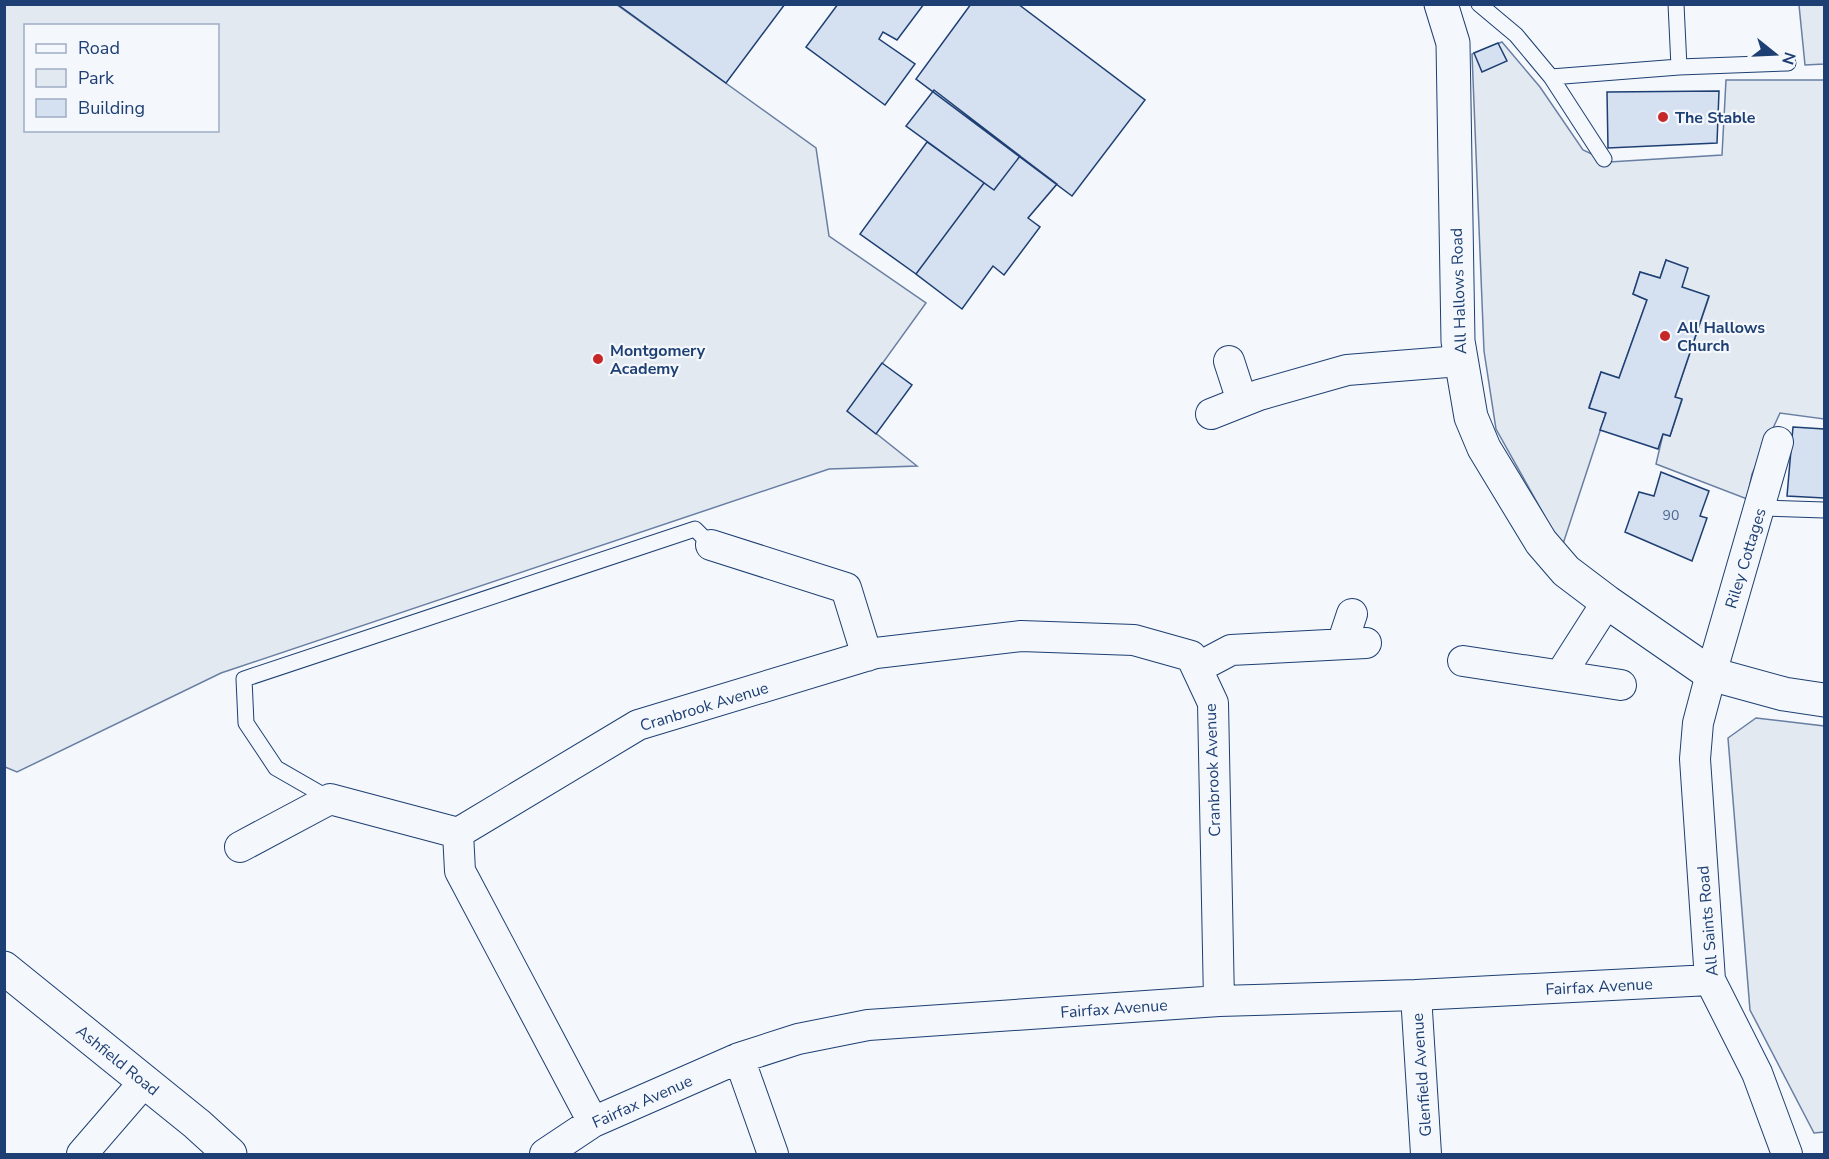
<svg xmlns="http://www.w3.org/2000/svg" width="1829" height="1159" font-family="'Nunito Sans',sans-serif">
	<rect width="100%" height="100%" fill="#f4f7fb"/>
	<path fill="#e3e9f0" stroke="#687fa3" stroke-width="1.5" fill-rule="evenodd" d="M 5,5 L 617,5 L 816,148 L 829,236 L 926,303 L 848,411 L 917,466 L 829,469 L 221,673 L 17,772 L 5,767 ZM 26,26 L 218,26 L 218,130 L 26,130 Z
		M 1799,5 L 1824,5 L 1824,64 L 1805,65 Z
		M 1502,42 L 1540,87 L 1583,150 L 1609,162 L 1722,155 L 1726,80 L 1824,80 L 1824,419 L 1780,413 L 1752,474 L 1747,499 L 1656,464 L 1663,434 L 1670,436 L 1682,400 L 1675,397 L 1709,297 L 1682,287 L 1666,260 L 1660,278 L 1640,272 L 1633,294 L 1647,300 L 1619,378 L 1601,372 L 1589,407 L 1606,413 L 1562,547 L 1496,429 L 1484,351 L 1472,54 Z
		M 1756,718 L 1824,726 L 1824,1132 L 1814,1133 L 1750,1010 L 1728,738 Z"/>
	<path fill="#d5e0f0" stroke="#1d3f73" stroke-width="1.5" d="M 617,4 L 785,4 L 726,83 Z
		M 838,4 L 924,4 L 897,40 L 883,32 L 879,39 L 915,64 L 885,105 L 806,47 Z
		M 971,4 L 1018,4 L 1145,100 L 1072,196 L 916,79 Z
		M 1498,43 L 1507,61 L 1482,72 L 1474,53 Z
		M 934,90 L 1020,156 L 994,190 L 906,126 Z
		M 1719,91 L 1717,143 L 1608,148 L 1607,92 Z
		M 927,142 L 984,183 L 916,274 L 860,234 Z
		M 1020,156 L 1057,184 L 1028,218 L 1040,227 L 1004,275 L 993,266 L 962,309 L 916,274 L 984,183 L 994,190 Z
		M 1666,260 L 1688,268 L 1682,287 L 1709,296 L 1675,397 L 1682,399 L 1670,436 L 1663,434 L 1658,449 L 1600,430 L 1606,413 L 1589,408 L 1601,372 L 1619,378 L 1647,300 L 1633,294 L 1640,272 L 1660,278 Z
		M 882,363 L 912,385 L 876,434 L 847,411 Z
		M 1793,427 L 1824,429 L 1824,498 L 1787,496 Z
		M 1661,472 L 1709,491 L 1700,516 L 1707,518 L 1692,561 L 1625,532 L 1639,492 L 1654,496 Z"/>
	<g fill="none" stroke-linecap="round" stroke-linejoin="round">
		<defs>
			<path id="service" d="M 1479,4 L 1516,35 L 1551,77 L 1679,67 L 1788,63
				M 1676,4 L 1679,67
				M 1551,77 L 1604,159
				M 1761,508 L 1824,510
				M 330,799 L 276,768 L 246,723 L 244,679 L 695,529 L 711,545"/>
			<path id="minor" d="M 1229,361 L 1242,401
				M 1211,414 L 1259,395 L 1347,370 L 1460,361
				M 1778,442 L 1711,674 L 1698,723 L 1695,759 L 1710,980 L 1757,1073 L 1787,1154
				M 711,545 L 846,588 L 867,656
				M 1342,644 L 1352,614
				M 1463,661 L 1621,685
				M 1197,668 L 1231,650 L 1366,643
				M 1561,674 L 1607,602
				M 240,847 L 330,799 L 458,833
				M 1416,995 L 1426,1154
				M 739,1058 L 773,1154
				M 593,1122 L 460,871 L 458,833 L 638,725 L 876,653 L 1021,636 L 1134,640 L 1191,656 L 1213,703 L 1219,1001
				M 82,1154 L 145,1081
				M 545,1154 L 593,1122 L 739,1058 L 798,1039 L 868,1025 L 1219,1001 L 1416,995 L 1710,980"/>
			<path id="tertiary" d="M 1441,4 L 1453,43 L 1458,341 L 1471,417 L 1484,448 L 1541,542 L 1566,571 L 1607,602 L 1711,674 L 1784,694 L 1824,700
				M 4,968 L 197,1124 L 230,1154"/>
		</defs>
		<use href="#service" stroke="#1d3f73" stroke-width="17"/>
		<use href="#minor" stroke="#1d3f73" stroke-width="32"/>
		<use href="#tertiary" stroke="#1d3f73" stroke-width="35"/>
		<use href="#service" stroke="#f4f7fb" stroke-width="15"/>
		<use href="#minor" stroke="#f4f7fb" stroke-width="30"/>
		<use href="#tertiary" stroke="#f4f7fb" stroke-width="33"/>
	</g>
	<g fill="#c62828" stroke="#f4f7fb" stroke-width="2">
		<circle cx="1663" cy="117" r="6"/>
		<circle cx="1665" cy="336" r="6"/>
		<circle cx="598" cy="359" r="6"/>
	</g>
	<g text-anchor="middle" stroke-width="4.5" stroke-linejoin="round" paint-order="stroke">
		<g font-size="14" fill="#4b6792">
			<text x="1671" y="520">90</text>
		</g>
		<g font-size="16" font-weight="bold" fill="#1d3f73" stroke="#f4f7fb" text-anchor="start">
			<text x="1675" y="123">The Stable</text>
			<text x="1677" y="333">All Hallows<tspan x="1677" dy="18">Church</tspan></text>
			<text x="610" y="356">Montgomery<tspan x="610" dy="18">Academy</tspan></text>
		</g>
		<g font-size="16" fill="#1d3f73" stroke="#f4f7fb">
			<text transform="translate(1458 291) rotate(-92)" y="6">All Hallows Road</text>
			<text transform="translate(1745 558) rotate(-73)" y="6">Riley Cottages</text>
			<text transform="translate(704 706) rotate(-17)" y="6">Cranbrook Avenue</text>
			<text transform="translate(1212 770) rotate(-92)" y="6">Cranbrook Avenue</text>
			<text transform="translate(1707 921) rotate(-95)" y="6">All Saints Road</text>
			<text transform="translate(1599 986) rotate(-3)" y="6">Fairfax Avenue</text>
			<text transform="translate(1114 1008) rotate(-4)" y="6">Fairfax Avenue</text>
			<text transform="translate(118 1060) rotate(39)" y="6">Ashfield Road</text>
			<text transform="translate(1421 1075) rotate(-94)" y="6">Glenfield Avenue</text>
			<text transform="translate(642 1101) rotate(-24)" y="6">Fairfax Avenue</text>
		</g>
	</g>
	<rect width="1829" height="1159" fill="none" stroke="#1d3f73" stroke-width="12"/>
	<rect x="24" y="24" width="195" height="108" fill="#f4f7fb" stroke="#9eadc5" stroke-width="1.5"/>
	<rect x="36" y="44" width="30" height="9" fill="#f4f7fb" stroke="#9eadc5" stroke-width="1.5"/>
	<text x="78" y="54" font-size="18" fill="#1d3f73">Road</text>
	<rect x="36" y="69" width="30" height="18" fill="#e3e9f0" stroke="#9eadc5" stroke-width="1.5"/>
	<text x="78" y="84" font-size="18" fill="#1d3f73">Park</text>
	<rect x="36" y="99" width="30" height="18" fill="#d5e0f0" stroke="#9eadc5" stroke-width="1.5"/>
	<text x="78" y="114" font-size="18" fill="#1d3f73">Building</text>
	<g transform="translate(1775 54) rotate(108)" stroke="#f4f7fb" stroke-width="4.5" paint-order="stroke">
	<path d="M0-4.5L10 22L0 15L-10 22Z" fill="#1d3f73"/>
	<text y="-9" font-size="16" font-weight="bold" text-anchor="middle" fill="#1d3f73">N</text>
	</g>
</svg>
